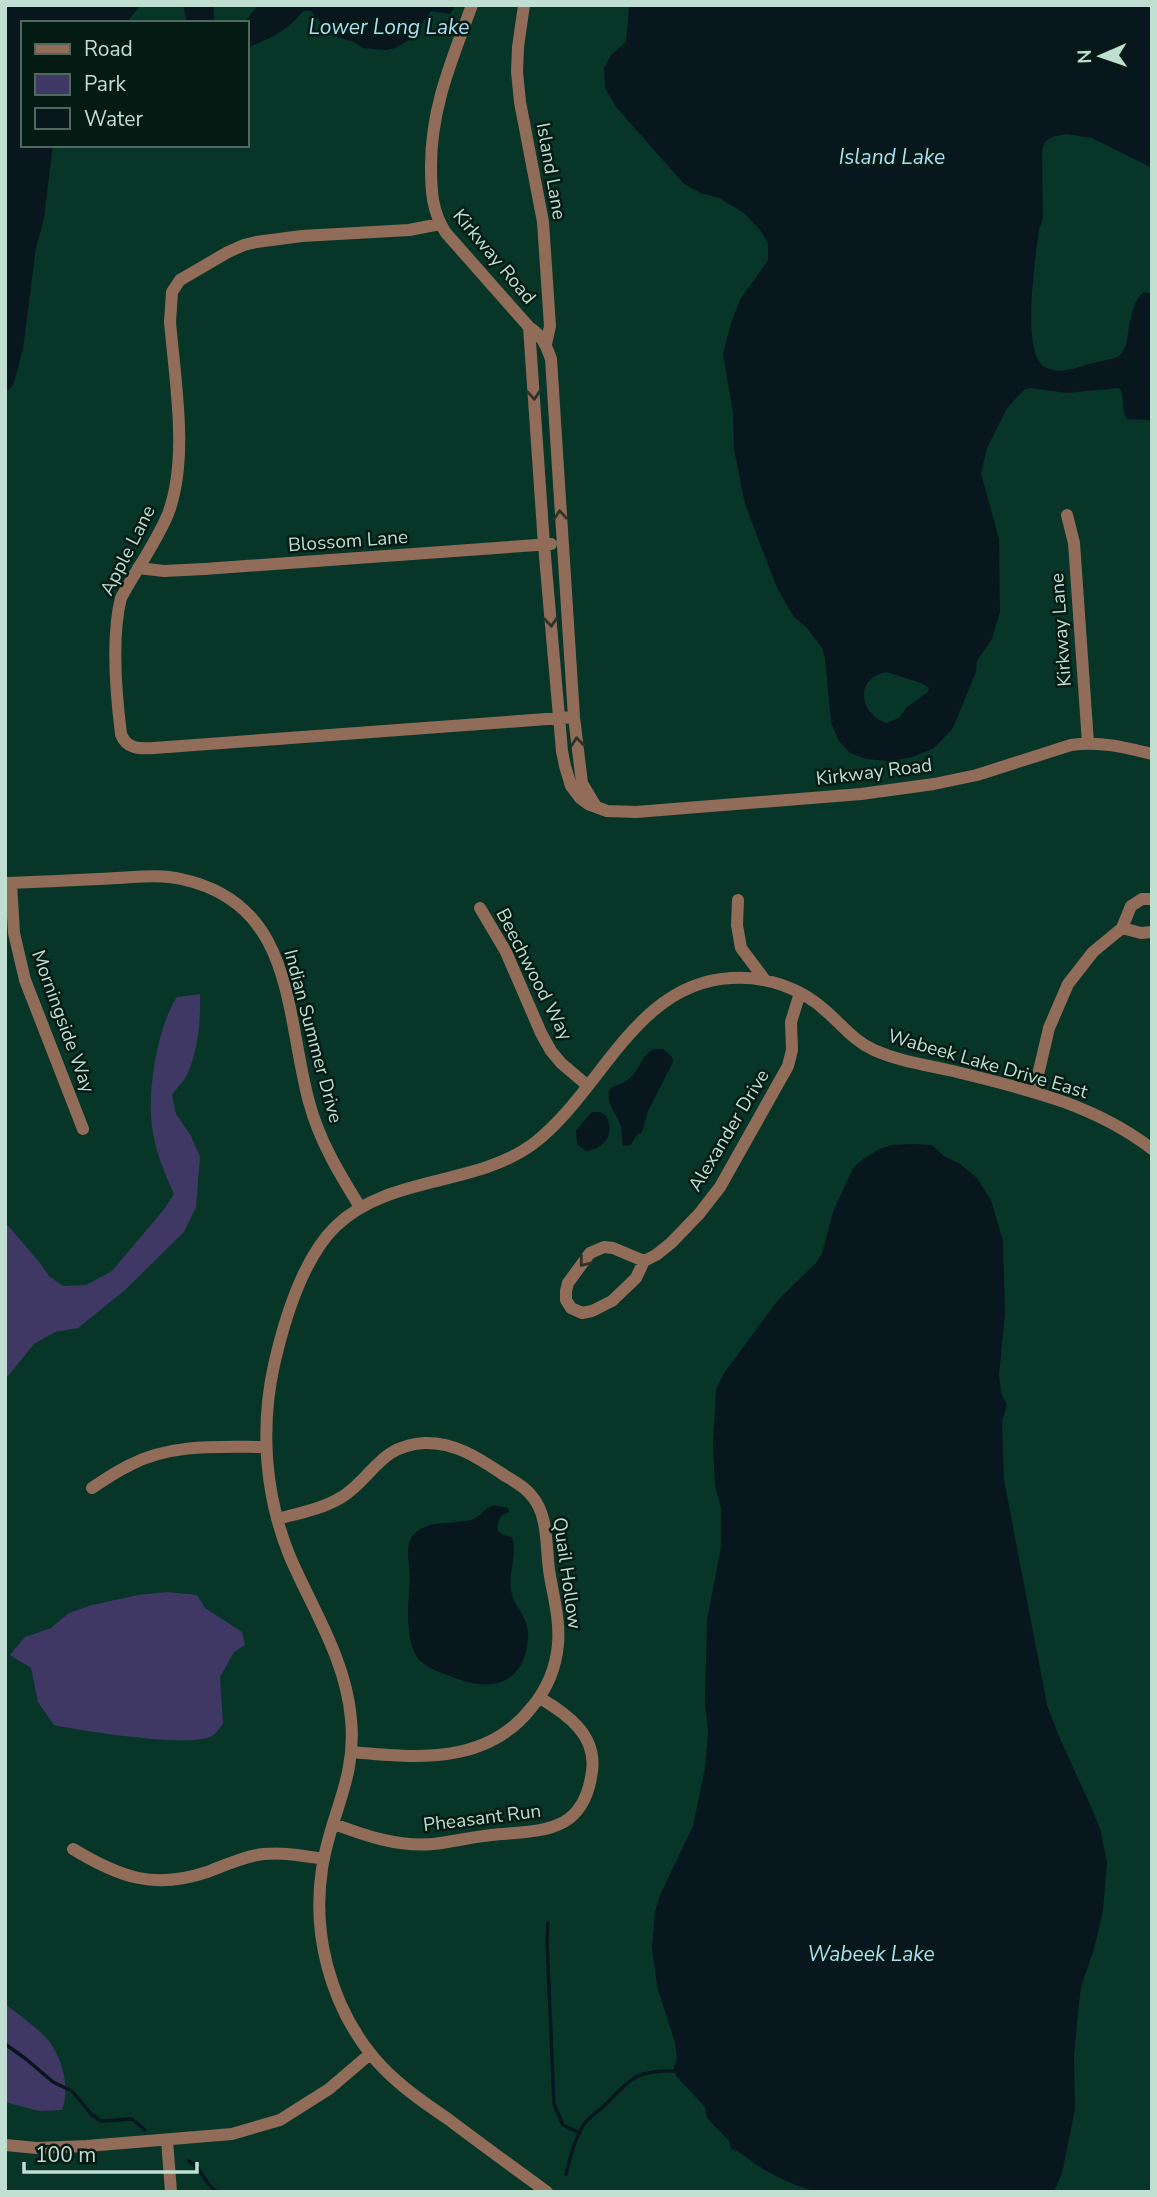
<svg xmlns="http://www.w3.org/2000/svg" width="1157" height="2197" font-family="'Nunito Sans',sans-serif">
	<rect width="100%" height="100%" fill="#073629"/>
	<path fill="#3f3764" d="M 200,994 C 201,1021 198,1052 186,1077 C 182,1083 176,1089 172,1095 L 176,1114 L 191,1136 L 200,1157 L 196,1207 L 184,1232 L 125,1290 L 78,1328 L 55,1332 L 34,1344 L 8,1376 L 5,1377 L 5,1222 L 40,1263 L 49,1276 L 63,1286 L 86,1285 L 112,1271 L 165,1208 L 174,1194 C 166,1176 158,1158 154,1138 C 145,1100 156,1029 177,997 Z
		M 167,1592 L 197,1595 L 205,1608 L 242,1632 L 245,1645 L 234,1652 L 220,1677 L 223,1724 C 220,1727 216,1734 212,1736 C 190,1748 82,1731 54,1725 L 38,1702 L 31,1668 L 10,1655 L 25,1637 L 51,1628 L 69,1613 L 92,1605 L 138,1595 Z
		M 5,2004 C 17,2013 40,2030 49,2041 C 63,2060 70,2088 62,2110 L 39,2111 L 5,2102 Z"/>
	<path fill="#08171e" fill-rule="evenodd" d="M 5,5 L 141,5 L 126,23 L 23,23 L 23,145 L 53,145 L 44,218 L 36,248 L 23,349 L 13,385 L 5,394 Z
		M 183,5 L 213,5 L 215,23 L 187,23 Z
		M 258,5 L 456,5 L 450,14 L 431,11 L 411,39 L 395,48 L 387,50 L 363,48 L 354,42 L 337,37 L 325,28 L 311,11 L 303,11 C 288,31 269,39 247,48 L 247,23 L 244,23 Z
		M 629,5 L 1152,5 L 1152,168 L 1092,138 L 1066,134 L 1052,137 L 1045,142 L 1042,150 L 1043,218 L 1039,230 C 1036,256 1020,353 1045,367 C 1055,373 1072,370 1082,366 C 1090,363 1115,359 1119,356 C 1133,345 1124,308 1144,292 L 1152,294 L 1152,423 L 1148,420 L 1127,419 C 1120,409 1126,397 1119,388 L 1067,393 L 1031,388 L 1024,390 L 1007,408 L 987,448 L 981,473 L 999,539 L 1000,612 L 992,639 L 977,661 L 976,672 L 953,728 L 934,748 L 913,757 L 889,761 L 866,759 L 850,753 L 839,741 L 831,723 L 825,658 L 822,648 L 807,628 L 794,617 L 777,588 L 745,504 L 734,449 L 733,413 L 723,354 L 731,323 L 740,300 L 768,260 L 768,244 L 761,231 L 744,213 L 719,198 L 700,193 L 684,184 L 616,107 L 605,88 L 604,68 L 611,55 L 626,42 ZM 886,672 L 921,683 L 929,688 L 928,692 L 907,707 L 899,718 L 887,723 C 860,715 853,679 886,672 Z
		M 654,1049 L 663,1049 L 672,1057 L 673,1062 L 648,1111 L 642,1132 L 636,1136 L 631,1145 L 623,1146 C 622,1140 622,1134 621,1128 C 619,1114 604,1105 610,1089 C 617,1084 624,1084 631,1077 C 641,1068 641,1055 654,1049 Z
		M 592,1112 L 600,1112 L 606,1115 C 615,1133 606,1149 586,1151 L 577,1144 L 576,1130 Z
		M 914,1144 L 932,1145 L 944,1156 L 960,1164 L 977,1178 L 991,1200 L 1003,1241 L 1005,1315 L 999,1374 L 1001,1392 L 1007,1406 L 1002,1421 L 1004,1480 L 1047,1705 L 1058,1734 L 1093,1811 L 1100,1829 L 1107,1862 L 1103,1911 L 1094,1949 L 1081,1987 L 1078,2012 L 1074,2057 L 1075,2109 L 1062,2173 L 1054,2192 L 818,2192 C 798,2187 778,2178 760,2167 C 750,2161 742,2152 731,2149 L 729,2141 L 707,2118 L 705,2107 L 677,2077 L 674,2071 L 674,2066 L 677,2058 L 675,2043 L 657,1986 L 652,1947 L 655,1912 L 660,1895 L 693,1826 L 705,1768 L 708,1733 L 705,1701 L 707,1620 L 721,1547 L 721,1508 L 715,1486 L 713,1443 L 716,1390 L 724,1373 L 778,1300 L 816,1263 L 822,1253 L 833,1212 L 853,1168 L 863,1159 L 879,1149 L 892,1145 Z
		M 493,1505 L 508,1508 L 509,1512 C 499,1516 497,1520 498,1531 L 503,1535 L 512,1537 C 518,1555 508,1572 511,1590 C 514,1608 530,1617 528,1639 C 523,1688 488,1692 450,1676 C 438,1672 420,1665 415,1654 C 405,1632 408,1603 410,1580 C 410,1565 403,1545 415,1533 C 431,1519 453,1525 471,1520 C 480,1517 484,1509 493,1505 Z"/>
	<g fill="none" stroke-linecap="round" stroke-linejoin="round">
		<path stroke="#08171e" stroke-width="3.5" d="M 548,1923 L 547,1940 L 554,2104 L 563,2125 L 580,2133
			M 5,2044 L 26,2059 L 53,2082 L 72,2091 L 92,2115 L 101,2121 L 132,2119 L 145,2130
			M 189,2161 L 198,2168 L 209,2185 L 217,2192
			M 566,2174 C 570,2158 575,2137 585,2123 C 590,2116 599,2111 605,2105 C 631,2079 635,2070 674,2071"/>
		<path stroke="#916c58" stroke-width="12" d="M 472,5 C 452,60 431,107 431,166 C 431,191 432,212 446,233 L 529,327 C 542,335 546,345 551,359 L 574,717 L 582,783 L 595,805
			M 524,5 L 518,47 L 517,72 L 520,102 L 543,222 L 550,326 L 546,344
			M 440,224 L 409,230 L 302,236 L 256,242 L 244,245 L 228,252 L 180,280 L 172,292 L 170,322 C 175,381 189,459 168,514 C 156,543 136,570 121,598 C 111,637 116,694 121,734 C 126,749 140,749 154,748 L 574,717
			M 529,327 L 544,545 L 562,751 L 565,766 L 571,786 L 580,798 L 588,804 L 607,811 L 636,812 L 861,794 L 934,784 L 977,775 L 1071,745 C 1100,741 1124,747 1152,754
			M 1067,515 L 1074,543 L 1088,743
			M 138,568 L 164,571 L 204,569 L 551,544
			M 5,883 C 43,882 80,880 117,878 C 138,877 160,874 181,879 C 295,903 285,1013 309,1102 C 319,1140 339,1173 360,1207
			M 11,883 L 14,933 L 25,980 L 83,1129
			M 738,900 L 737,925 L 741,948 L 765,980
			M 480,908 L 506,952 L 541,1033 L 551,1051 L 561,1063 L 588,1086
			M 1122,928 L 1141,933 L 1152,932
			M 1034,1092 L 1049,1028 L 1068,984 L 1093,952 L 1122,928 L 1131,906 L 1142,899 L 1152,899
			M 644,1261 L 613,1248 L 604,1247 L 590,1253 L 568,1283 L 566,1291 L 566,1300 L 571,1308 L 582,1313 L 592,1311 L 612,1301 L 636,1278 L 644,1261 L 656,1255 L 671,1243 L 699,1214 L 720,1187 L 788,1066 L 792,1050 L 791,1022 L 800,993
			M 92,1488 C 104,1480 117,1471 130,1465 C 171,1443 221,1447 266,1447
			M 277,1519 C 300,1513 322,1509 342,1497 C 374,1476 379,1446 424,1443 C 454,1442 477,1457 501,1473 C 511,1480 523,1485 531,1495 C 550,1516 545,1550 550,1576 C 554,1599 560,1621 558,1644 C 556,1668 547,1689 532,1707 C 487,1765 418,1758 352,1752
			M 334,1824 C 366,1836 398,1847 433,1844 C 452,1842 472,1837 491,1835 C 541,1830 584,1835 592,1771 C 597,1735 567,1714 540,1698
			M 73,1849 C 119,1877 154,1890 207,1872 C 226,1865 244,1856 264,1854 C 284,1852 304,1856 324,1859
			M 167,2140 L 171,2192
			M 5,2145 L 37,2148 L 87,2146 L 232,2134 L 280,2120 L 329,2089 L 370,2054
			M 547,2192 C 514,2168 481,2144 448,2119 C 420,2100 391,2080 370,2053 C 330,2002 312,1933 322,1869 C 330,1814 357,1779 351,1719 C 346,1660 313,1610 290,1557 C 265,1496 260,1429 274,1365 C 284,1321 303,1258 336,1226 C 389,1175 474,1187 533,1144 C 601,1093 635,982 732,978 C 766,976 801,988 826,1011 C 842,1025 854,1041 874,1050 C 898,1061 927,1065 953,1071 C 1025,1089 1092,1103 1152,1149"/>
	</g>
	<defs><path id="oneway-chevron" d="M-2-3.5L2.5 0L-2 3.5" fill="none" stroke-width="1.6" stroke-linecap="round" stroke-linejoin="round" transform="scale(1.75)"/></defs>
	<g stroke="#2e3328">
		<use href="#oneway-chevron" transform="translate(534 395) rotate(86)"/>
		<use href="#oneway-chevron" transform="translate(560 515) rotate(-94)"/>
		<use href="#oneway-chevron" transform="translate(551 622) rotate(85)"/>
		<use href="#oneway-chevron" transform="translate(577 742) rotate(-96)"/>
		<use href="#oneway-chevron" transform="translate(584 1262) rotate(129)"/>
	</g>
	<g text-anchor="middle" stroke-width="5" stroke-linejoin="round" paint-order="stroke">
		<g font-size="19" fill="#c1ded2" stroke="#041b13">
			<text transform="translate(552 171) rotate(80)" y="7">Island Lane</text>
			<text transform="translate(495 256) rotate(50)" y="7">Kirkway Road</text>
			<text transform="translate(348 540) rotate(-4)" y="7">Blossom Lane</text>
			<text transform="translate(127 550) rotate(-63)" y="7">Apple Lane</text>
			<text transform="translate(1060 630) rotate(-94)" y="7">Kirkway Lane</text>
			<text transform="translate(874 771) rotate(-7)" y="7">Kirkway Road</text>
			<text transform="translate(535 974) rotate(63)" y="7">Beechwood Way</text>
			<text transform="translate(64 1021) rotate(70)" y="7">Morningside Way</text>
			<text transform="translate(314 1036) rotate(75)" y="7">Indian Summer Drive</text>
			<text transform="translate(988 1063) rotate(16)" y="7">Wabeek Lake Drive East</text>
			<text transform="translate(728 1130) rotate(-59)" y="7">Alexander Drive</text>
			<text transform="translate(568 1573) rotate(82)" y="7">Quail Hollow</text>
			<text transform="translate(482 1817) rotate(-7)" y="7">Pheasant Run</text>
		</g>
		<g font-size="21" font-style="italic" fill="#addef7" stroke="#041b13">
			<text x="389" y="34">Lower Long Lake</text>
			<text x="892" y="164">Island Lake</text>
			<text x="871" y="1961">Wabeek Lake</text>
		</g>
	</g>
	<rect width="1157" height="2197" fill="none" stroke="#c1ded2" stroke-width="14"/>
	<rect x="21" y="21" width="228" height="126" fill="#041b13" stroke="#50695f" stroke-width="2"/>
	<rect x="35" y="44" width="35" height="10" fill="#916c58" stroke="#50695f" stroke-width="2"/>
	<text x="84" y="56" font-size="21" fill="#c1ded2">Road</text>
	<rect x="35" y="74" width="35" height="21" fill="#3f3764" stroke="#50695f" stroke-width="2"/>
	<text x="84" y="91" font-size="21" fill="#c1ded2">Park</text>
	<rect x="35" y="108" width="35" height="21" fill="#08171e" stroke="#50695f" stroke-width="2"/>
	<text x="84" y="126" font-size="21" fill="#c1ded2">Water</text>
	<g transform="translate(1101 56) rotate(268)" stroke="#041b13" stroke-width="5" paint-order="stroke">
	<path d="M0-5L12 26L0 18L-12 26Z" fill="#c1ded2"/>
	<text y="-10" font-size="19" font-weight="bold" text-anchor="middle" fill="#c1ded2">N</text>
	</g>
	<path d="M24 2162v10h173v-10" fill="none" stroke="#c1ded2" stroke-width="3.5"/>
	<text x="35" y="2162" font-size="21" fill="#c1ded2" stroke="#041b13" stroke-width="5" paint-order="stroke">100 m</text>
</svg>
